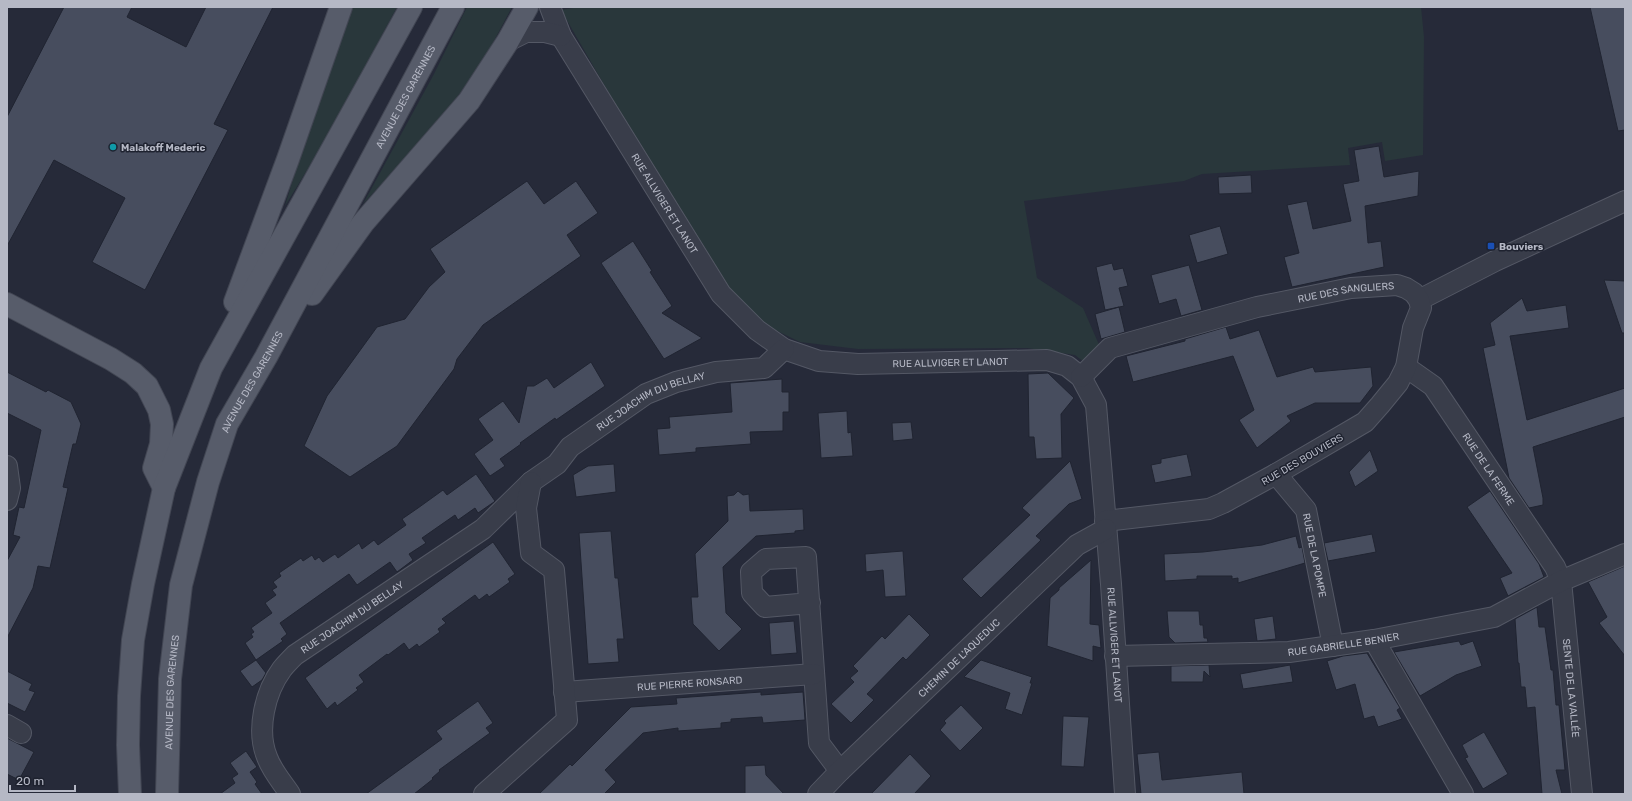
<svg xmlns="http://www.w3.org/2000/svg" width="1632" height="801" font-family="Rubik,sans-serif">
	<rect width="100%" height="100%" fill="#262a39"/>
	<path fill="#29373b" d="M 350,7 L 397,7 L 330,133 L 285,206 L 317,99 Z
		M 467,7 L 512,7 L 487,54 L 441,121 L 363,204 L 434,74 Z
		M 579,7 L 1421,7 L 1424,37 L 1423,155 L 1385,161 L 1382,142 L 1348,148 L 1350,165 L 1202,174 L 1184,181 L 1024,201 L 1037,278 L 1083,308 L 1100,347 L 1084,362 L 1075,355 L 1027,348 L 858,349 L 800,342 L 765,325 L 729,292 L 652,168 L 561,10 Z"/>
	<path fill="#474d5e" stroke="#202431" d="M 64,7 L 132,7 L 127,17 L 186,47 L 206,7 L 273,7 L 214,124 L 228,130 L 145,290 L 92,262 L 125,198 L 54,160 L 7,246 L 7,117 Z
		M 1590,7 L 1625,7 L 1625,130 L 1618,131 Z
		M 1379,146 L 1384,177 L 1419,171 L 1418,196 L 1365,206 L 1368,243 L 1381,241 L 1384,267 L 1292,287 L 1284,257 L 1299,253 L 1287,205 L 1307,201 L 1313,229 L 1351,221 L 1343,184 L 1359,181 L 1354,150 Z
		M 1251,175 L 1252,193 L 1219,194 L 1218,177 Z
		M 527,181 L 544,204 L 576,181 L 598,213 L 567,235 L 581,256 L 483,325 L 457,359 L 454,369 L 397,446 L 350,477 L 304,446 L 327,396 L 377,327 L 405,319 L 429,287 L 445,272 L 430,249 Z
		M 1220,226 L 1228,254 L 1197,263 L 1189,235 Z
		M 633,241 L 652,271 L 650,272 L 672,306 L 662,313 L 702,338 L 664,359 L 601,263 Z
		M 1112,263 L 1114,270 L 1123,268 L 1128,286 L 1119,288 L 1124,306 L 1105,310 L 1096,267 Z
		M 1189,265 L 1202,310 L 1181,316 L 1176,299 L 1159,304 L 1151,275 Z
		M 1604,280 L 1625,281 L 1625,333 L 1622,333 Z
		M 1522,298 L 1527,311 L 1566,305 L 1569,328 L 1510,336 L 1527,420 L 1625,388 L 1625,417 L 1533,447 L 1543,498 L 1543,505 L 1529,508 L 1509,478 L 1483,348 L 1495,345 L 1490,323 Z
		M 1119,307 L 1125,332 L 1101,339 L 1095,314 Z
		M 1226,327 L 1230,339 L 1259,330 L 1277,377 L 1313,367 L 1315,372 L 1371,367 L 1373,386 L 1360,403 L 1315,403 L 1287,416 L 1291,421 L 1257,448 L 1239,420 L 1254,410 L 1233,356 L 1133,382 L 1126,356 L 1185,341 L 1185,339 Z
		M 591,362 L 605,386 L 556,420 L 555,418 L 520,443 L 521,444 L 500,459 L 505,466 L 490,476 L 474,454 L 493,440 L 478,419 L 503,401 L 519,423 L 527,386 L 534,386 L 547,378 L 554,388 Z
		M 7,372 L 46,392 L 48,390 L 71,402 L 81,424 L 76,444 L 73,444 L 63,487 L 68,488 L 50,568 L 38,566 L 33,588 L 7,638 L 7,561 L 20,537 L 13,535 L 19,507 L 24,508 L 41,430 L 7,413 Z
		M 1048,373 L 1074,398 L 1061,414 L 1062,458 L 1036,459 L 1034,437 L 1029,437 L 1028,374 Z
		M 782,379 L 782,392 L 789,392 L 789,412 L 783,412 L 783,431 L 750,432 L 751,444 L 696,448 L 696,452 L 659,455 L 657,429 L 670,428 L 669,417 L 732,412 L 730,383 Z
		M 847,411 L 848,433 L 851,432 L 853,456 L 821,458 L 818,413 Z
		M 911,422 L 913,439 L 893,441 L 892,423 Z
		M 1370,450 L 1378,471 L 1355,487 L 1349,472 Z
		M 1187,454 L 1192,476 L 1155,483 L 1151,465 L 1161,463 L 1161,459 Z
		M 1070,461 L 1082,499 L 1069,504 L 1036,536 L 1041,540 L 981,598 L 962,579 L 1030,515 L 1022,508 Z
		M 614,464 L 616,492 L 576,497 L 573,475 L 588,466 Z
		M 476,474 L 495,501 L 494,502 L 478,513 L 475,508 L 458,520 L 455,515 L 422,538 L 426,543 L 409,554 L 413,560 L 397,572 L 390,562 L 357,585 L 349,574 L 280,623 L 287,634 L 281,639 L 283,641 L 256,660 L 245,643 L 253,637 L 251,634 L 254,632 L 251,628 L 272,613 L 265,603 L 276,595 L 272,590 L 277,587 L 273,582 L 281,576 L 279,573 L 301,558 L 303,561 L 312,555 L 315,560 L 319,557 L 323,562 L 335,554 L 338,558 L 359,543 L 362,549 L 374,540 L 378,545 L 406,525 L 402,519 L 418,508 L 443,490 L 447,495 Z
		M 738,491 L 743,495 L 749,494 L 750,511 L 803,509 L 804,530 L 795,531 L 795,533 L 756,536 L 723,567 L 726,613 L 742,629 L 719,651 L 693,624 L 691,597 L 698,597 L 695,554 L 728,521 L 727,496 L 734,495 Z
		M 1490,491 L 1539,564 L 1544,577 L 1508,596 L 1500,578 L 1512,573 L 1467,507 Z
		M 611,531 L 615,578 L 618,578 L 624,639 L 617,639 L 619,662 L 588,664 L 579,533 Z
		M 1372,534 L 1376,552 L 1328,561 L 1324,543 Z
		M 1296,536 L 1299,548 L 1302,547 L 1305,563 L 1238,583 L 1238,578 L 1232,579 L 1232,576 L 1197,576 L 1197,579 L 1165,581 L 1164,554 L 1203,552 L 1262,545 Z
		M 493,542 L 515,574 L 508,579 L 510,582 L 489,597 L 487,594 L 479,600 L 475,595 L 442,619 L 446,623 L 438,629 L 440,632 L 419,647 L 417,644 L 409,650 L 404,643 L 388,655 L 387,654 L 359,675 L 364,682 L 356,688 L 358,690 L 337,706 L 335,702 L 327,709 L 305,678 Z
		M 903,551 L 906,596 L 885,597 L 883,570 L 866,572 L 865,554 Z
		M 1091,560 L 1090,624 L 1099,625 L 1101,648 L 1093,646 L 1093,661 L 1047,646 L 1050,598 L 1059,590 L 1059,588 Z
		M 1625,566 L 1625,656 L 1599,623 L 1607,617 L 1588,582 Z
		M 1537,607 L 1539,627 L 1545,627 L 1551,670 L 1553,670 L 1556,705 L 1559,705 L 1565,770 L 1556,770 L 1562,794 L 1542,794 L 1535,707 L 1527,708 L 1525,687 L 1521,687 L 1519,663 L 1518,663 L 1515,619 Z
		M 1167,611 L 1199,611 L 1200,625 L 1203,625 L 1204,638 L 1207,638 L 1208,642 L 1175,643 L 1169,637 Z
		M 909,614 L 930,635 L 906,660 L 903,657 L 867,694 L 874,700 L 851,723 L 831,704 L 854,682 L 850,678 L 858,671 L 853,666 L 882,636 L 885,639 Z
		M 1273,616 L 1276,639 L 1257,641 L 1254,619 Z
		M 794,621 L 797,653 L 771,655 L 769,623 Z
		M 1459,641 L 1461,645 L 1473,641 L 1482,666 L 1456,675 L 1420,696 L 1394,652 Z
		M 1367,653 L 1400,708 L 1397,710 L 1402,719 L 1378,727 L 1374,716 L 1364,719 L 1355,684 L 1336,690 L 1327,661 L 1343,656 Z
		M 256,660 L 266,673 L 262,680 L 252,687 L 240,671 Z
		M 981,660 L 1032,677 L 1030,683 L 1032,683 L 1022,715 L 1005,709 L 1010,693 L 964,677 Z
		M 1209,665 L 1210,677 L 1204,671 L 1203,682 L 1171,682 L 1171,666 Z
		M 1290,665 L 1293,682 L 1243,689 L 1240,674 Z
		M 7,671 L 32,684 L 29,690 L 35,692 L 25,712 L 7,703 Z
		M 761,692 L 761,695 L 803,692 L 805,720 L 763,723 L 762,717 L 731,719 L 731,722 L 721,723 L 721,728 L 678,731 L 678,728 L 643,733 L 605,770 L 616,782 L 604,794 L 539,794 L 570,764 L 572,766 L 631,707 L 677,704 L 676,698 Z
		M 478,701 L 493,723 L 486,728 L 490,733 L 439,770 L 440,771 L 432,778 L 433,779 L 414,794 L 366,794 L 442,739 L 436,731 Z
		M 961,705 L 983,728 L 960,751 L 940,730 L 946,723 L 944,721 Z
		M 1063,716 L 1089,717 L 1084,767 L 1061,766 Z
		M 1484,732 L 1508,774 L 1483,789 L 1465,758 L 1468,757 L 1462,745 Z
		M 7,738 L 34,752 L 19,780 L 7,774 Z
		M 246,751 L 257,767 L 250,772 L 257,782 L 255,784 L 262,794 L 220,794 L 235,783 L 232,778 L 238,774 L 230,763 Z
		M 1159,752 L 1162,780 L 1242,772 L 1244,794 L 1141,794 L 1137,754 Z
		M 910,754 L 931,776 L 914,794 L 871,794 Z
		M 765,765 L 766,775 L 784,794 L 745,794 L 745,766 Z"/>
	<g fill="none" stroke-linecap="round" stroke-linejoin="round">
		<defs>
			<g id="street">
				<path id="s1" d="M 550,7 L 561,36 L 721,294 L 757,330 L 784,349 L 819,361 L 858,364 L 1047,360 L 1067,366 L 1081,377 L 1096,405 L 1111,584 L 1125,794"/>
				<path d="M 508,41 L 526,32 L 545,32 L 561,36"/>
				<path d="M 1419,300 L 1495,261 L 1625,201"/>
				<path id="s2" d="M 1406,367 L 1433,386 L 1555,567 L 1561,581 L 1582,794"/>
				<path id="s3" d="M 1081,377 L 1110,348 L 1257,307 L 1351,288 L 1397,285 L 1406,288 L 1414,293 L 1419,300 L 1421,308 L 1413,328 L 1406,367 L 1398,383 L 1380,405 L 1365,422 L 1348,432 L 1276,474 L 1223,503 L 1209,509 L 1105,521"/>
				<path d="M 7,466 L 10,488 L 7,500"/>
				<path id="s4" d="M 1276,474 L 1306,510 L 1333,646"/>
				<path d="M 810,603 L 765,607 L 752,593 L 751,572 L 766,559 L 806,557 L 819,743 L 840,771"/>
				<path d="M 1374,640 L 1463,794"/>
				<path id="s5" d="M 1115,656 L 1289,652 L 1374,640 L 1494,617 L 1561,581 L 1625,554"/>
				<path id="s6" d="M 564,692 L 814,674"/>
				<path d="M 7,725 L 21,733"/>
				<path id="s7" d="M 290,794 C 282,782 272,771 267,757 C 256,730 265,692 282,669 C 286,664 290,660 295,655 L 483,529 L 531,482 L 557,464 L 570,447 L 646,394 L 676,382 L 716,372 L 764,368 L 784,349"/>
				<path d="M 484,794 L 567,720 L 554,570 L 531,553 L 526,508 L 531,482"/>
				<path id="s8" d="M 818,794 L 840,771 L 1077,545 L 1106,529"/>
			</g>
			<g id="primary">
				<path d="M 312,294 L 363,223 L 469,101 L 508,41 L 527,7"/>
				<path d="M 235,302 L 288,159 L 341,7"/>
				<path d="M 7,304 L 111,359 L 133,373 L 147,386 L 159,410 L 162,424 L 161,444 L 154,468 L 164,488"/>
				<path d="M 130,794 L 128,745 L 129,696 L 133,640 L 143,584 L 164,488 L 211,368 L 411,7"/>
				<path id="s9" d="M 167,794 L 170,679 L 181,585 L 208,482 L 227,424 L 266,357 L 453,7"/>
			</g>
		</defs>
		<use href="#street" stroke="#545865" stroke-width="22"/>
		<use href="#primary" stroke="#424653" stroke-width="24"/>
		<use href="#street" stroke="#393d4a" stroke-width="20"/>
		<use href="#primary" stroke="#575c6a" stroke-width="22"/>
	</g>
	<circle fill="#0f9aa8" stroke="#1e222f" stroke-width="1.5" cx="113" cy="147" r="4"/>
	<rect fill="#1a4fb4" stroke="#1e222f" stroke-width="1.5" x="1487" y="242" width="8" height="8" rx="2"/>
	<g text-anchor="middle" stroke-width="3" stroke-linejoin="round" paint-order="stroke">
		<g font-size="10" fill="#b5b8c5" stroke="#1e222f">
			<text dy="4" stroke="none"><textPath href="#s9" startOffset="750">AVENUE DES GARENNES</textPath></text>
			<text dy="4" stroke="none"><textPath href="#s1" startOffset="228">RUE ALLVIGER ET LANOT</textPath></text>
			<text dy="4" stroke="none"><textPath href="#s3" startOffset="284">RUE DES SANGLIERS</textPath></text>
			<text dy="4" stroke="none"><textPath href="#s1" startOffset="587">RUE ALLVIGER ET LANOT</textPath></text>
			<text dy="4" stroke="none"><textPath href="#s9" startOffset="426">AVENUE DES GARENNES</textPath></text>
			<text dy="4" stroke="none"><textPath href="#s7" startOffset="596">RUE JOACHIM DU BELLAY</textPath></text>
			<text transform="translate(1302 459) rotate(-30)" y="4">RUE DES BOUVIERS</text>
			<text dy="4" stroke="none"><textPath href="#s2" startOffset="133">RUE DE LA FERME</textPath></text>
			<text dy="4" stroke="none"><textPath href="#s4" startOffset="93">RUE DE LA POMPE</textPath></text>
			<text dy="4" stroke="none"><textPath href="#s7" startOffset="224">RUE JOACHIM DU BELLAY</textPath></text>
			<text dy="4" stroke="none"><textPath href="#s5" startOffset="229">RUE GABRIELLE BENIER</textPath></text>
			<text dy="4" stroke="none"><textPath href="#s1" startOffset="995">RUE ALLVIGER ET LANOT</textPath></text>
			<text dy="4" stroke="none"><textPath href="#s8" startOffset="196">CHEMIN DE L'AQUEDUC</textPath></text>
			<text dy="4" stroke="none"><textPath href="#s6" startOffset="126">RUE PIERRE RONSARD</textPath></text>
			<text dy="4" stroke="none"><textPath href="#s2" startOffset="374">SENTE DE LA VALLÉE</textPath></text>
			<text dy="4" stroke="none"><textPath href="#s9" startOffset="102">AVENUE DES GARENNES</textPath></text>
		</g>
		<g font-size="10" font-weight="bold" fill="#b5b8c5" stroke="#1e222f" text-anchor="start">
			<text x="121" y="151">Malakoff Mederic</text>
			<text x="1499" y="250">Bouviers</text>
		</g>
	</g>
	<rect width="1632" height="801" fill="none" stroke="#b5b8c5" stroke-width="16"/>
	<path d="M10 785v6h65v-6" fill="none" stroke="#b5b8c5" stroke-width="2"/>
	<text x="16" y="785" font-size="12" fill="#b5b8c5" stroke="#1e222f" stroke-width="3" paint-order="stroke">20 m</text>
</svg>
